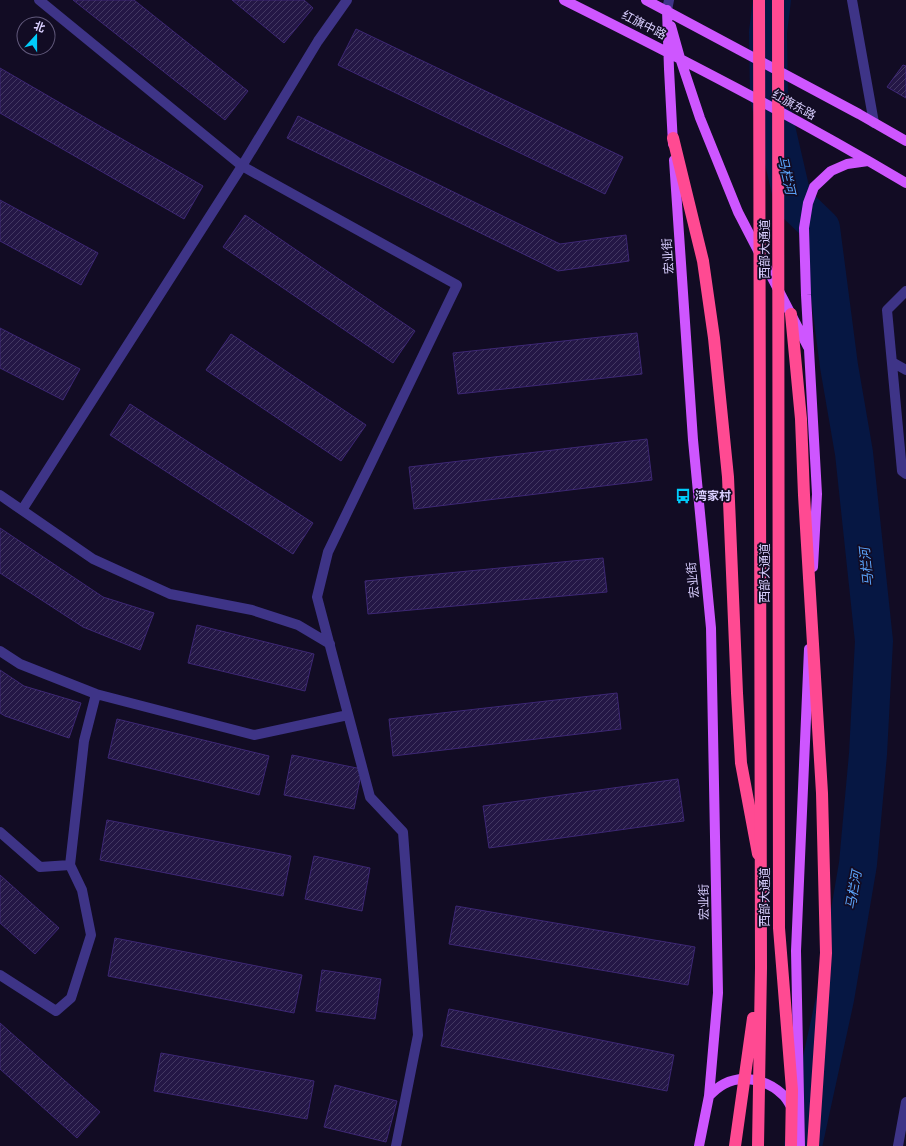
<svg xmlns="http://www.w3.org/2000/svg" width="906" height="1146" font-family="'Titillium Web','Noto Sans SC',sans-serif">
	<defs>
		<pattern id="building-hatch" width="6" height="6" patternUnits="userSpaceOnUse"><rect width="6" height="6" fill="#241746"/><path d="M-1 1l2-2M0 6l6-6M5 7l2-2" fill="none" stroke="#433862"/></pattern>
	</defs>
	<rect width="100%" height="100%" fill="#120c24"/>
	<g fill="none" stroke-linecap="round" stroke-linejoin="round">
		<path stroke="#061743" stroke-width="38" d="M 772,0 L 768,32 L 769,97 L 793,201 L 821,228 L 839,366 L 854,453 L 874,641 L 868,754 L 858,864 L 835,999 L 803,1146"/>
	</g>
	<path fill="url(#building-hatch)" stroke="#3d2774" d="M 73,0 L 134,0 L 248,91 L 225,120 Z
		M 232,0 L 304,0 L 313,8 L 284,43 Z
		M 356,29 L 623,157 L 605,194 L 338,65 Z
		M 903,65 L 906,66 L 906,98 L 887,87 Z
		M 0,68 L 203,186 L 184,219 L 0,113 Z
		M 298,116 L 560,244 L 626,235 L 629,261 L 558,271 L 287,138 Z
		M 0,200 L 98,253 L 81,285 L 0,241 Z
		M 245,215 L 415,331 L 393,363 L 223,247 Z
		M 0,328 L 80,369 L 63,400 L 0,368 Z
		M 637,333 L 642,374 L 458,394 L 453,353 Z
		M 231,334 L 366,425 L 341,461 L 206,370 Z
		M 130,404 L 313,523 L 293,554 L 110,435 Z
		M 647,439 L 652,480 L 414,509 L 409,467 Z
		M 0,528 L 103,597 L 154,613 L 140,650 L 83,627 L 0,573 Z
		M 603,558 L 607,592 L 368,614 L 365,581 Z
		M 197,625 L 314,654 L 305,691 L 188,663 Z
		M 0,670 L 24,686 L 81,703 L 69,738 L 5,716 L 0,713 Z
		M 617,693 L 621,729 L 393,756 L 389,719 Z
		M 117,719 L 269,756 L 259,795 L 108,758 Z
		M 292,755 L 362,769 L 354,809 L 284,795 Z
		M 678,779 L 684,821 L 489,848 L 483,806 Z
		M 107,820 L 291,856 L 283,896 L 100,860 Z
		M 314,856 L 370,868 L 362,911 L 305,899 Z
		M 0,875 L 59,928 L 35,954 L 0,923 Z
		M 456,906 L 695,947 L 688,985 L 449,944 Z
		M 115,938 L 302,975 L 294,1013 L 108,976 Z
		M 322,970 L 381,979 L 375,1019 L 316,1011 Z
		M 449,1009 L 674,1055 L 667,1091 L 441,1046 Z
		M 0,1023 L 100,1112 L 77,1138 L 0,1069 Z
		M 161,1053 L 314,1081 L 307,1119 L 154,1091 Z
		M 335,1085 L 397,1101 L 386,1142 L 324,1127 Z"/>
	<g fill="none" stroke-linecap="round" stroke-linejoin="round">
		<path stroke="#3e3487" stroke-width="10" d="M 39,0 L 242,166 L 457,285 L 328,552 L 317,597 L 370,797 L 403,832 L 418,1035 L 396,1146
			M 852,0 L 874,123
			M 667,10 L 669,0
			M 906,291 L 887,310 L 902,471 L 906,474
			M 892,362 L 906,370
			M 0,495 L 93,559 L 170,594 L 252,610 L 298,625 L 330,644
			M 22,510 L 242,166 L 318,41 L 347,0
			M 0,651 L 20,664 L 96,694 L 254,735 L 348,715
			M 0,832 L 40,867 L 70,865
			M 0,975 L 56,1011 L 71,998 L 91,935 L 82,890 L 70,865 L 84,741 L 96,694
			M 898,1146 L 906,1102"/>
		<path stroke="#ce56ff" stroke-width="10" d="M 564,0 C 680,58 795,117 906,183
			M 646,0 L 859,114 L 906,141
			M 667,10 L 669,69 L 673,144
			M 671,26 L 680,58 L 700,118 L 738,212 L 808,347
			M 674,160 L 693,440 L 711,628 L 718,993 L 709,1096 L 699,1146
			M 813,567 L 817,494 L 806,295 L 804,228 L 808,203 L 814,187 L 831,171 L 847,164 L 868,161
			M 709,1096 C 713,1092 718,1087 724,1084 C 743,1074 767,1080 782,1094 C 787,1098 790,1105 793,1110
			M 800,1146 L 796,951 L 809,649"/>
		<path stroke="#ff4a92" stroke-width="12" d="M 673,138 L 703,261 L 714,338 L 728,477 L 737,693 L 741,763 L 758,854"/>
		<path stroke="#ff4a92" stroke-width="12" d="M 778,0 L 779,928 L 792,1090 L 791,1146
			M 791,314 L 801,419 L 804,495 L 822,793 L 826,953 L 813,1146
			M 735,1146 L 753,1018
			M 758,1146 L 761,968 L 759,0"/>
	</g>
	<defs>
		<symbol id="bus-bare" viewBox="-9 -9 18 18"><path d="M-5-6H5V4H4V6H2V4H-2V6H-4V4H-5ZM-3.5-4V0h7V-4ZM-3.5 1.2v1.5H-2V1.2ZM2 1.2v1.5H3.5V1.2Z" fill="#00ccfa" stroke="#120c24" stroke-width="2.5" paint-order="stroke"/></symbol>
	</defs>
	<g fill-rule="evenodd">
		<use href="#bus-bare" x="672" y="485" width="22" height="22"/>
	</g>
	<g text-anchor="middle" stroke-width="3.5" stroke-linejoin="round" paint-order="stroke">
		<g font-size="12" fill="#d9cfff" stroke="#120c24">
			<text transform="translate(644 25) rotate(27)" y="4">红旗中路</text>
			<text transform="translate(794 105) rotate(29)" y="4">红旗东路</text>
			<text transform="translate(765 249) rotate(-90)" y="4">西部大通道</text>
			<text transform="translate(668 256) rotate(-94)" y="4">宏业街</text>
			<text transform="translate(765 573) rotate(-90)" y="4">西部大通道</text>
			<text transform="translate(693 580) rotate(-96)" y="4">宏业街</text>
			<text transform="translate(765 897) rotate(-90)" y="4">西部大通道</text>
			<text transform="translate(704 902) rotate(-91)" y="4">宏业街</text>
		</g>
		<g font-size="12" font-weight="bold" fill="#d9cfff" stroke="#120c24" text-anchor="start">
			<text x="695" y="500">湾家村</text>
		</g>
		<g font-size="13" font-style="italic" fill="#5da7ff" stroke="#120c24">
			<text transform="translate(787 175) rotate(77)" y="5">马栏河</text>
			<text transform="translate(866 567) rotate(-96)" y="5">马栏河</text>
			<text transform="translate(853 890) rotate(-80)" y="5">马栏河</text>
		</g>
	</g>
	<g transform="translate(36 36) rotate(21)"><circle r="19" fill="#120c24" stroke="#625a7c"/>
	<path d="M0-3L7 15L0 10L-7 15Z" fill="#00ccfa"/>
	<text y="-6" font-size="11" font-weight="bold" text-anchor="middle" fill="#d9cfff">北</text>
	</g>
</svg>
